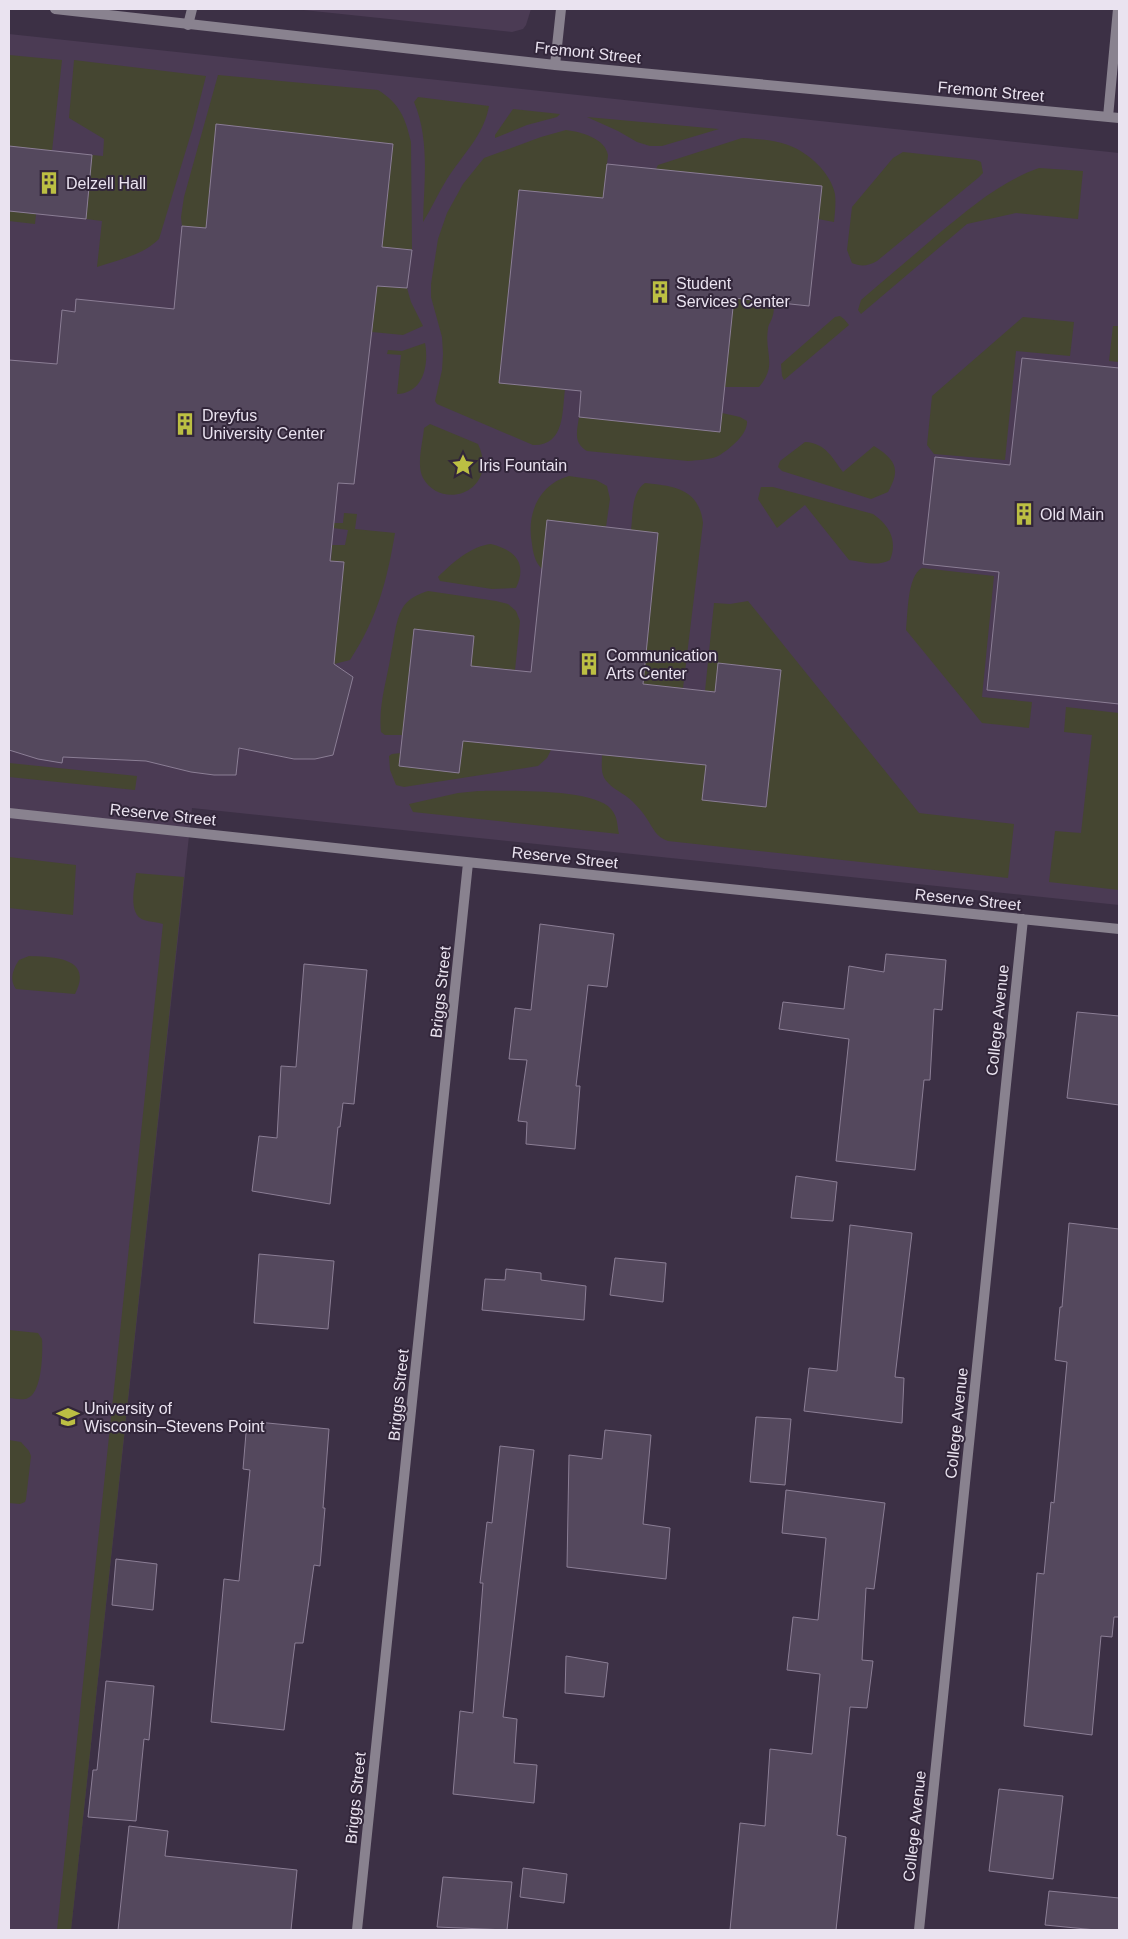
<svg xmlns="http://www.w3.org/2000/svg" width="1128" height="1939" font-family="Arial,sans-serif">
	<rect width="100%" height="100%" fill="#3c3045"/>
	<path fill="#4b3b54" d="M 294,9 L 531,9 L 526,25 L 523,29 L 512,32 Z
		M 9,34 L 1119,153 L 1119,905 L 192,808 L 71,1930 L 9,1930 Z"/>
	<path fill="#454631" d="M 9,55 L 62,60 L 52,151 L 9,146 Z
		M 74,60 L 206,76 L 193,127 L 159,239 C 143,255 118,260 97,267 L 102,221 L 86,219 L 92,155 L 103,156 L 104,139 L 69,118 Z
		M 218,75 L 378,90 C 400,104 405,117 411,142 L 412,250 L 382,247 L 393,144 L 217,124 L 206,228 L 182,226 L 181,217 L 184,197 Z
		M 418,97 L 489,106 C 484,135 463,154 447,179 C 438,193 432,208 423,222 C 424,182 430,140 414,102 Z
		M 513,109 L 560,114 L 557,117 L 527,125 L 495,138 L 495,135 Z
		M 587,117 L 719,129 L 662,146 L 650,146 L 637,142 L 618,131 Z
		M 566,130 C 581,132 605,138 608,155 L 603,198 L 519,190 L 499,383 L 565,389 C 562,412 565,446 533,445 L 437,404 L 435,401 L 442,370 L 443,354 L 442,337 L 431,297 L 431,284 L 438,239 L 447,213 L 463,184 L 484,158 L 541,137 Z
		M 742,138 C 757,139 774,140 788,145 C 808,152 831,173 835,194 C 836,203 835,213 834,222 L 818,219 L 822,186 L 656,169 L 658,165 Z
		M 903,152 L 976,160 L 981,162 L 983,173 L 978,178 L 877,261 C 868,266 861,267 852,263 L 847,250 L 852,207 L 893,158 Z
		M 1039,168 L 1083,171 L 1078,219 L 1016,213 L 967,224 L 861,314 L 858,310 L 861,300 C 886,278 912,257 937,235 C 969,209 999,182 1039,168 Z
		M 9,211 L 36,214 L 35,224 L 9,221 Z
		M 377,286 L 407,288 L 411,302 L 423,326 L 403,335 L 372,332 Z
		M 734,298 L 774,302 C 774,307 774,314 772,318 C 771,322 768,325 768,329 C 764,353 778,365 759,387 L 724,387 Z
		M 840,316 L 844,319 L 849,325 L 784,380 L 782,376 L 781,364 L 835,317 Z
		M 1023,317 L 1074,322 L 1070,356 L 1016,351 L 1005,460 L 934,454 L 927,445 L 932,396 Z
		M 1113,326 L 1119,326 L 1119,362 L 1109,361 Z
		M 425,343 C 429,364 424,393 397,394 L 401,355 L 387,354 L 388,350 L 402,351 Z
		M 722,413 L 740,417 L 747,421 C 748,434 731,448 720,455 C 711,460 698,460 688,461 L 587,451 C 573,443 577,431 579,417 L 720,432 Z
		M 430,424 L 478,444 C 500,491 442,512 423,478 C 416,465 423,442 424,428 Z
		M 805,442 C 826,443 832,458 843,472 L 874,446 C 896,460 901,469 888,492 L 871,499 L 782,471 L 778,467 L 780,461 Z
		M 569,476 L 596,480 L 607,486 L 610,499 L 606,527 L 548,520 L 542,569 C 535,562 533,553 532,544 C 526,514 539,484 569,476 Z
		M 645,483 C 673,486 699,488 703,523 L 683,688 L 643,684 L 658,534 L 631,530 C 633,516 631,492 645,483 Z
		M 761,487 L 773,487 L 873,514 C 889,525 898,540 890,560 C 876,567 864,562 849,560 L 805,505 L 777,528 L 758,499 Z
		M 344,513 L 357,514 L 355,529 L 395,533 C 387,581 377,619 350,660 L 334,664 L 344,562 L 331,561 L 332,545 L 345,545 L 348,530 L 333,528 L 334,523 L 343,523 Z
		M 491,544 C 514,550 528,562 516,588 L 492,589 L 440,581 L 438,577 C 452,563 471,546 491,544 Z
		M 922,568 L 994,576 L 982,697 L 1032,702 L 1029,728 L 982,723 L 906,630 C 908,614 907,576 922,568 Z
		M 428,591 L 496,601 L 508,604 L 516,611 L 520,621 L 515,670 L 471,666 L 474,636 L 414,629 L 403,735 L 385,735 L 381,732 C 378,706 387,680 391,654 C 394,640 395,622 402,609 C 407,599 418,594 428,591 Z
		M 748,601 L 919,813 L 1014,824 L 1008,878 L 668,841 C 656,837 653,828 647,819 C 643,812 637,806 632,801 C 623,792 607,787 603,775 C 601,769 602,761 602,755 L 706,765 L 766,807 L 781,670 L 718,663 L 715,692 L 705,691 L 714,603 L 730,604 Z
		M 1066,707 L 1119,713 L 1119,890 L 1049,882 L 1055,831 L 1081,833 L 1092,735 L 1064,732 Z
		M 463,741 L 551,750 L 547,758 L 538,766 L 404,787 L 396,785 L 390,770 L 389,756 L 392,754 L 401,753 L 399,766 L 459,773 Z
		M 9,763 L 137,776 L 135,790 L 9,777 Z
		M 478,791 C 506,791 593,788 611,809 C 618,817 617,825 619,834 L 413,812 L 409,804 L 458,793 Z
		M 9,857 L 76,865 L 73,915 L 9,908 Z
		M 136,873 L 184,877 L 71,1930 L 57,1930 L 163,924 C 157,922 150,922 144,920 C 127,914 135,886 136,873 Z
		M 29,956 C 53,957 94,957 75,994 L 16,989 C 9,980 13,969 19,960 Z
		M 9,1330 L 38,1333 L 42,1339 C 43,1352 42,1392 28,1398 C 22,1401 15,1398 9,1398 Z
		M 9,1440 L 21,1442 L 29,1451 L 31,1456 L 26,1499 L 25,1502 L 20,1504 L 9,1503 Z"/>
	<path fill="#54485d" stroke="#8b7e95" d="M 216,124 L 393,144 L 382,247 L 412,250 L 407,288 L 377,286 L 354,484 L 338,483 L 330,561 L 344,562 L 334,664 L 353,677 L 333,755 L 315,759 L 294,759 L 239,748 L 236,775 L 214,775 L 191,772 L 146,761 L 63,757 L 62,763 L 38,759 L 9,750 L 9,360 L 57,364 L 62,310 L 75,312 L 76,299 L 174,309 L 182,226 L 206,228 Z
		M 9,146 L 92,155 L 86,219 L 9,211 Z
		M 607,164 L 822,186 L 809,306 L 734,298 L 720,432 L 579,417 L 581,391 L 499,383 L 519,190 L 603,198 Z
		M 1022,358 L 1119,368 L 1119,704 L 987,690 L 999,572 L 923,564 L 935,457 L 1010,465 Z
		M 547,520 L 658,533 L 643,684 L 715,692 L 718,663 L 781,670 L 766,807 L 702,800 L 706,765 L 463,741 L 459,773 L 399,766 L 414,629 L 474,636 L 471,666 L 531,672 Z
		M 540,924 L 614,934 L 607,987 L 588,985 L 576,1086 L 580,1086 L 575,1149 L 526,1144 L 527,1122 L 518,1121 L 527,1060 L 509,1059 L 515,1008 L 531,1010 Z
		M 886,954 L 946,960 L 942,1010 L 934,1009 L 930,1080 L 924,1080 L 915,1170 L 836,1161 L 849,1039 L 779,1029 L 783,1002 L 844,1009 L 849,966 L 884,972 Z
		M 304,964 L 367,970 L 354,1104 L 343,1103 L 340,1127 L 338,1127 L 330,1204 L 252,1191 L 259,1136 L 277,1138 L 281,1066 L 296,1067 Z
		M 1077,1012 L 1119,1016 L 1119,1105 L 1067,1098 Z
		M 796,1176 L 837,1182 L 833,1221 L 791,1218 Z
		M 1069,1223 L 1119,1229 L 1119,1617 L 1114,1617 L 1112,1637 L 1101,1636 L 1092,1735 L 1024,1726 L 1037,1573 L 1044,1574 L 1051,1502 L 1054,1503 L 1067,1362 L 1055,1360 L 1060,1307 L 1062,1307 Z
		M 850,1225 L 912,1233 L 895,1377 L 904,1378 L 902,1423 L 804,1411 L 809,1368 L 837,1371 Z
		M 259,1254 L 334,1261 L 328,1329 L 254,1323 Z
		M 615,1258 L 666,1263 L 663,1302 L 610,1295 Z
		M 506,1269 L 541,1273 L 541,1280 L 586,1286 L 584,1320 L 482,1310 L 485,1279 L 505,1280 Z
		M 756,1417 L 791,1419 L 785,1485 L 750,1482 Z
		M 247,1421 L 329,1429 L 323,1508 L 325,1508 L 320,1566 L 314,1565 L 303,1643 L 295,1643 L 284,1730 L 211,1722 L 224,1579 L 239,1581 L 250,1470 L 243,1469 Z
		M 605,1430 L 651,1435 L 643,1524 L 670,1528 L 666,1579 L 567,1567 L 569,1455 L 602,1459 Z
		M 500,1446 L 534,1450 L 503,1717 L 517,1719 L 514,1763 L 537,1765 L 534,1803 L 453,1794 L 460,1711 L 473,1713 L 483,1583 L 480,1583 L 487,1522 L 492,1523 Z
		M 786,1490 L 885,1503 L 874,1589 L 866,1588 L 862,1660 L 873,1661 L 867,1708 L 850,1707 L 837,1835 L 846,1837 L 836,1930 L 730,1930 L 740,1823 L 765,1826 L 770,1749 L 812,1754 L 820,1674 L 787,1670 L 793,1617 L 818,1620 L 826,1538 L 782,1533 Z
		M 116,1559 L 157,1564 L 153,1610 L 112,1605 Z
		M 566,1656 L 608,1663 L 604,1697 L 565,1693 Z
		M 106,1681 L 154,1686 L 149,1740 L 144,1739 L 136,1821 L 88,1817 L 93,1770 L 97,1770 Z
		M 999,1789 L 1063,1796 L 1053,1879 L 989,1871 Z
		M 129,1826 L 168,1831 L 165,1856 L 297,1870 L 291,1930 L 118,1930 Z
		M 523,1868 L 567,1874 L 564,1903 L 520,1897 Z
		M 443,1877 L 512,1882 L 507,1930 L 437,1927 Z
		M 1049,1891 L 1119,1898 L 1119,1930 L 1096,1930 L 1045,1925 Z"/>
	<g fill="none" stroke-linecap="round" stroke-linejoin="round">
		<path stroke="#89828f" stroke-width="10" d="M 188,25 L 192,9"/>
		<path stroke="#89828f" stroke-width="10" d="M 55,9 L 555,65 L 1119,118
			M 555,65 L 561,9
			M 1108,117 L 1118,9
			M 9,813 L 428,858 L 1119,929
			M 357,1930 L 468,863
			M 919,1930 L 1023,919"/>
	</g>
	<defs>
		<symbol id="building-bare" viewBox="-9 -9 18 18"><path d="M-4-6H4V6H1V3H-1V6H-4ZM-2.5-4.3h1.7v1.8h-1.7ZM.8-4.3h1.7v1.8H.8ZM-2.5-1h1.7V.8h-1.7ZM.8-1h1.7V.8H.8Z" fill="#bcbf43" stroke="#32263a" stroke-width="2.5" paint-order="stroke"/></symbol>
		<symbol id="sight-bare" viewBox="-9 -9 18 18"><path d="M0-6L1.8-2.2L6-1.7L2.9 1.2L3.7 5.4L0 3.3L-3.7 5.4L-2.9 1.2L-6-1.7L-1.8-2.2Z" fill="#bcbf43" stroke="#32263a" stroke-width="2.5" paint-order="stroke"/></symbol>
		<symbol id="university-bare" viewBox="-9 -9 18 18"><path d="M0-5L7-2L0 1L-7-2ZM-4 1L0 2.5L4 1V4Q0 6-4 4Z" fill="#bcbf43" stroke="#32263a" stroke-width="2.5" paint-order="stroke"/></symbol>
	</defs>
	<g fill-rule="evenodd">
		<use href="#building-bare" x="33" y="167" width="32" height="32"/>
		<use href="#building-bare" x="644" y="276" width="32" height="32"/>
		<use href="#building-bare" x="169" y="408" width="32" height="32"/>
		<use href="#sight-bare" x="447" y="449" width="32" height="32"/>
		<use href="#building-bare" x="1008" y="498" width="32" height="32"/>
		<use href="#building-bare" x="573" y="648" width="32" height="32"/>
		<use href="#university-bare" x="52" y="1401" width="32" height="32"/>
	</g>
	<g text-anchor="middle" stroke-width="4" stroke-linejoin="round" paint-order="stroke">
		<g font-size="16" fill="#eae3f0" stroke="#32263a">
			<text transform="translate(588 52) rotate(6)" y="6">Fremont Street</text>
			<text transform="translate(991 91) rotate(5)" y="6">Fremont Street</text>
			<text transform="translate(163 814) rotate(6)" y="6">Reserve Street</text>
			<text transform="translate(565 857) rotate(6)" y="6">Reserve Street</text>
			<text transform="translate(968 899) rotate(6)" y="6">Reserve Street</text>
			<text transform="translate(440 992) rotate(-84)" y="6">Briggs Street</text>
			<text transform="translate(997 1020) rotate(-84)" y="6">College Avenue</text>
			<text transform="translate(398 1395) rotate(-84)" y="6">Briggs Street</text>
			<text transform="translate(956 1423) rotate(-84)" y="6">College Avenue</text>
			<text transform="translate(355 1798) rotate(-84)" y="6">Briggs Street</text>
			<text transform="translate(914 1826) rotate(-84)" y="6">College Avenue</text>
		</g>
		<g font-size="16" fill="#eae3f0" stroke="#32263a" text-anchor="start">
			<text x="66" y="189">Delzell Hall</text>
			<text x="676" y="289">Student<tspan x="676" dy="18">Services Center</tspan></text>
			<text x="202" y="421">Dreyfus<tspan x="202" dy="18">University Center</tspan></text>
			<text x="479" y="471">Iris Fountain</text>
			<text x="1040" y="520">Old Main</text>
			<text x="606" y="661">Communication<tspan x="606" dy="18">Arts Center</tspan></text>
			<text x="84" y="1414">University of<tspan x="84" dy="18">Wisconsin–Stevens Point</tspan></text>
		</g>
	</g>
	<rect width="1128" height="1939" fill="none" stroke="#eae3f0" stroke-width="20"/>
</svg>
